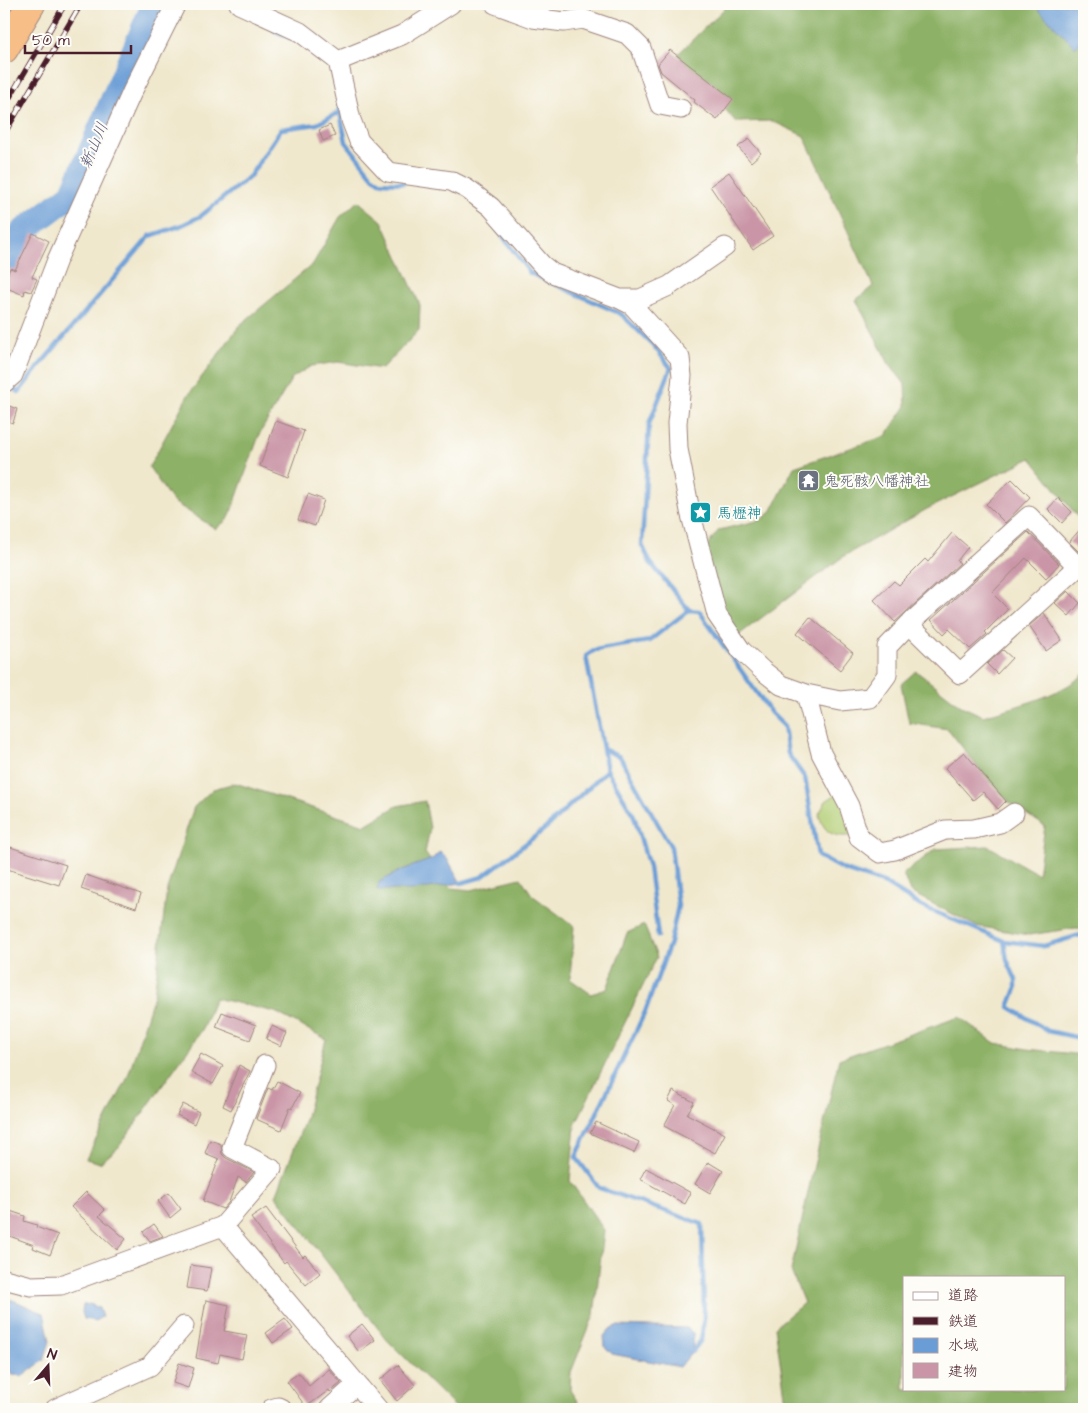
<svg xmlns="http://www.w3.org/2000/svg" width="1088" height="1413" font-family="'Architects Daughter','Klee One',sans-serif">
	<rect width="100%" height="100%" fill="#fdfcf7"/>
	<filter id="ink" filterUnits="userSpaceOnUse"><feTurbulence type="fractalNoise" baseFrequency=".02" numOctaves="2"/><feDisplacementMap in="SourceGraphic" scale="10" xChannelSelector="R" yChannelSelector="G"/><feConvolveMatrix kernelMatrix="1 2 1 2 8 2 1 2 1" color-interpolation-filters="sRGB"/></filter>
	<filter id="wash" filterUnits="userSpaceOnUse"><feTurbulence type="fractalNoise" baseFrequency=".0096" numOctaves="4" result="noise"/><feDisplacementMap in="SourceGraphic" scale="20" xChannelSelector="R" yChannelSelector="G"/><feGaussianBlur stdDeviation="1.12" result="paint"/><feColorMatrix in="noise" values="0 0 0 0 0 0 0 0 0 0 0 0 0 0 0 0 0 1.4 0 .05"/><feComposite in="paint" operator="in"/></filter>
	<g filter="url(#wash)">
		<rect width="100%" height="100%" fill="#f0e8cd"/>
		<path fill="#b2ce74" stroke="#7e7650" d="M 838,793 L 857,835 C 837,838 824,836 819,814 L 826,801 Z"/>
		<path fill="#8db166" stroke="#6c6848" fill-rule="evenodd" d="M 729,4 L 1084,4 L 1084,329 L 1081,410 L 1084,419 L 1084,525 L 1031,458 L 927,509 L 844,556 L 736,637 L 720,606 L 702,552 L 719,530 L 761,520 L 771,512 L 794,467 L 886,436 L 906,406 L 905,384 L 889,364 L 856,300 L 873,286 L 804,136 L 772,121 L 736,122 L 678,54 Z
			M 358,201 L 382,221 L 420,305 L 419,330 L 382,369 L 338,362 L 311,366 L 292,378 L 260,433 L 229,518 L 216,529 L 172,501 L 149,467 L 187,397 L 240,325 L 313,264 L 340,217 Z
			M 916,671 L 961,706 L 983,716 C 1014,707 1060,696 1084,674 L 1084,929 L 1076,928 L 1029,935 L 976,926 L 910,892 L 903,874 L 936,849 L 988,846 L 1038,874 L 1045,826 L 1012,805 L 977,766 L 948,729 L 909,723 L 901,684 Z
			M 235,783 L 365,825 L 397,806 L 425,801 L 430,828 L 425,853 L 451,888 L 471,890 L 521,878 L 532,895 L 574,926 L 570,979 L 591,994 L 607,989 L 627,933 L 644,925 L 657,957 L 575,1125 L 570,1181 L 604,1230 L 594,1315 L 571,1372 L 570,1390 L 582,1409 L 457,1409 L 387,1340 L 276,1196 L 305,1120 L 326,1039 L 275,1012 L 215,998 L 202,1030 L 118,1148 L 100,1163 L 86,1159 L 127,1079 L 154,995 L 167,889 L 194,807 L 213,789 Z
			M 959,1017 L 995,1043 L 1027,1049 L 1084,1055 L 1084,1409 L 787,1409 L 775,1327 L 804,1303 L 791,1271 L 810,1183 L 839,1059 ZM 904,1277 L 1064,1277 L 1064,1389 L 904,1389 Z"/>
		<path fill="#6a9dd6" stroke="#5a5e80" d="M 1033,4 L 1084,4 L 1084,36 L 1075,47 Z
			M 440,851 L 448,860 L 461,883 L 414,890 L 377,890 L 379,882 L 402,870 L 432,859 Z
			M 4,1298 C 18,1300 30,1309 44,1313 L 50,1341 L 44,1360 L 23,1376 L 12,1375 C 0,1358 4,1320 4,1298 Z
			M 90,1304 L 99,1308 L 102,1317 L 95,1321 L 84,1319 L 82,1312 L 83,1305 Z
			M 617,1326 L 687,1328 L 694,1334 L 692,1352 L 680,1367 L 612,1354 L 605,1347 L 604,1336 L 610,1329 Z"/>
		<g fill="none" stroke-linecap="round" stroke-linejoin="round">
			<path stroke="#6a9dd6" stroke-width="4.5" d="M 272,27 L 275,31 L 297,41
				M 339,107 L 346,142 L 373,177 L 380,182 L 404,183
				M 493,223 L 530,273 L 621,314 L 654,346 L 671,368 L 649,424 L 642,545 L 650,562 L 689,610 L 699,611 L 771,713 L 784,726 L 788,754 L 805,778 L 818,856 L 842,869 L 886,884 L 921,906 L 1004,941 L 1044,946 L 1080,935 L 1084,936
				M 8,386 L 19,392 L 39,366 L 150,236 L 180,226 L 201,216 L 250,176 L 281,129 L 317,124 L 340,112
				M 603,749 L 620,757 L 671,847 L 678,906 L 670,943 L 645,1012 L 576,1157 L 599,1188 L 702,1224 L 704,1319 L 701,1340 L 692,1352
				M 461,883 L 482,877 L 546,828 L 607,770
				M 658,936 L 649,867 L 634,816 L 607,770 L 586,656 L 595,650 L 649,641 L 689,610
				M 1004,941 L 1007,960 L 1016,980 L 1016,989 L 1009,1007 L 1048,1031 L 1084,1039"/>
			<path stroke="#6a9dd6" stroke-width="25" d="M 4,265 L 22,232 L 72,194 L 154,4"/>
		</g>
		<g id="blocks">
			<path fill="#ca96a7" d="M 670,50 L 733,99 L 717,120 L 694,102 L 695,100 L 661,72 L 658,64 Z
				M 330,125 L 335,136 L 323,141 L 319,130 Z
				M 749,139 L 761,153 L 751,162 L 738,147 Z
				M 729,172 L 773,236 L 753,250 L 710,186 Z
				M 33,233 L 49,241 L 32,277 L 37,279 L 31,292 L 25,290 L 24,295 L 4,287 L 4,283 L 10,268 L 15,270 Z
				M 4,404 L 17,409 L 13,423 L 4,420 Z
				M 276,421 L 304,431 L 288,477 L 260,466 Z
				M 1012,479 L 1030,497 L 1005,523 L 986,504 Z
				M 308,494 L 324,500 L 315,526 L 298,520 Z
				M 1058,498 L 1072,512 L 1062,523 L 1048,509 Z
				M 1084,525 L 1084,551 L 1081,554 L 1069,542 Z
				M 1028,532 L 1059,564 L 1046,578 L 1026,558 L 992,593 L 1008,609 L 985,632 L 987,634 L 970,649 L 949,629 L 944,634 L 931,620 Z
				M 952,533 L 968,547 L 957,561 L 960,563 L 895,622 L 874,600 L 894,581 L 899,585 L 925,559 L 928,562 Z
				M 1068,591 L 1080,603 L 1069,616 L 1055,603 Z
				M 1044,613 L 1062,640 L 1046,651 L 1029,626 Z
				M 810,617 L 853,653 L 840,670 L 797,633 Z
				M 1003,650 L 1012,658 L 997,674 L 987,664 Z
				M 964,752 L 1006,801 L 998,809 L 983,792 L 973,800 L 945,768 Z
				M 4,845 L 66,865 L 59,885 L 4,868 Z
				M 86,875 L 141,894 L 136,908 L 81,889 Z
				M 222,1012 L 256,1025 L 250,1040 L 216,1027 Z
				M 272,1026 L 287,1033 L 281,1046 L 266,1039 Z
				M 201,1054 L 223,1066 L 213,1084 L 191,1072 Z
				M 239,1065 L 250,1071 L 231,1110 L 223,1106 Z
				M 277,1081 L 300,1093 L 292,1108 L 290,1107 L 281,1130 L 256,1119 L 268,1088 L 272,1090 Z
				M 673,1091 L 694,1102 L 687,1114 L 725,1134 L 715,1153 L 664,1126 L 675,1105 L 668,1101 Z
				M 183,1104 L 199,1112 L 194,1124 L 177,1115 Z
				M 596,1122 L 639,1142 L 634,1153 L 590,1133 Z
				M 210,1140 L 221,1144 L 222,1154 L 226,1158 L 254,1172 L 246,1182 L 238,1177 L 229,1202 L 223,1209 L 203,1201 L 219,1159 L 205,1153 Z
				M 708,1162 L 723,1171 L 710,1193 L 695,1184 Z
				M 646,1168 L 691,1193 L 685,1204 L 640,1179 Z
				M 86,1192 L 105,1210 L 99,1216 L 126,1239 L 117,1250 L 71,1207 Z
				M 169,1193 L 181,1209 L 170,1218 L 158,1201 Z
				M 266,1208 L 303,1257 L 305,1255 L 320,1273 L 306,1285 L 286,1261 L 284,1263 L 251,1218 Z
				M 4,1209 L 25,1216 L 24,1221 L 37,1225 L 36,1227 L 58,1235 L 50,1255 L 33,1248 L 34,1245 L 4,1234 Z
				M 154,1224 L 163,1236 L 150,1241 L 143,1232 Z
				M 191,1265 L 211,1268 L 207,1291 L 187,1288 Z
				M 206,1300 L 229,1305 L 224,1331 L 247,1335 L 242,1359 L 220,1354 L 218,1363 L 196,1358 Z
				M 285,1319 L 293,1329 L 273,1343 L 266,1333 Z
				M 362,1324 L 375,1340 L 359,1352 L 347,1336 Z
				M 179,1363 L 194,1368 L 188,1388 L 173,1383 Z
				M 398,1365 L 415,1385 L 397,1401 L 380,1380 Z
				M 329,1369 L 341,1383 L 330,1392 L 329,1390 L 306,1407 L 287,1381 L 299,1373 L 309,1386 Z"/>
		</g>
	</g>
	<g filter="url(#ink)">
		<use href="#blocks" fill-opacity="0" stroke="#9d847c" stroke-width="1"/>
		<g fill="none" stroke-linecap="round" stroke-linejoin="round">
			<defs>
				<path id="minor" d="M 239,4 L 300,32 L 338,61 L 351,120 L 359,141 L 388,172 L 451,181 L 467,189 L 491,207 L 542,265 L 552,273 L 620,299 L 632,305 L 680,358 L 682,376 L 677,423 L 678,449 L 690,511 L 717,615 L 741,650 L 762,670 L 781,685 L 806,694 L 821,753 L 849,806 L 859,837 L 880,853 L 895,850 L 945,830 L 974,829 L 1000,823 L 1014,813
					M 495,4 L 525,15 L 536,4
					M 525,15 L 533,18 L 564,22 L 583,19 L 627,34 L 641,48 L 660,105 L 681,109
					M 338,61 L 402,35 L 451,4
					M 620,299 L 640,299 L 669,286 L 725,247
					M 4,383 L 13,375 L 57,260 L 132,92 L 176,4
					M 806,694 L 840,701 L 870,698 L 887,675 L 887,647 L 909,624 L 1029,516 L 1078,567 L 960,674 L 909,624
					M 223,1226 L 272,1169 L 232,1148 L 265,1065
					M 4,1279 L 31,1286 L 61,1285 L 223,1226 L 378,1409
					M 55,1409 L 150,1366 L 184,1326
					M 271,1409 L 278,1407 L 282,1409
					M 329,1409 L 356,1385"/>
				<path id="highway" d="M 4,49 L 31,4"/>
			</defs>
			<use href="#minor" stroke="#9d847c" stroke-width="21"/>
			<use href="#highway" stroke="#9d847c" stroke-width="30"/>
			<use href="#minor" stroke="#fff" stroke-width="19"/>
			<use href="#highway" stroke="#f7be87" stroke-width="28"/>
			<defs>
				<path id="rail" d="M 4,107 L 65,4
					M 4,134 L 81,4"/>
			</defs>
			<use href="#rail" stroke="#4a1f2b" stroke-width="5.5"/>
			<use href="#rail" stroke="#fdfcf7" stroke-width="4" stroke-dasharray="11" stroke-linecap="butt"/>
		</g>
	</g>
	<defs>
		<symbol id="temple-square" viewBox="-11 -11 22 22"><rect x="-9" y="-9" width="18" height="18" rx="4" fill="#6b7280" stroke="#fdfcf7"/><path d="M0-6L5-2H3V0L6.5 2.5H4V6H1.5V3h-3V6H-4V2.5H-6.5L-3 0V-2H-5Z" fill="#fff"/></symbol>
		<symbol id="sight-square" viewBox="-11 -11 22 22"><rect x="-9" y="-9" width="18" height="18" rx="4" fill="#0f9aa8" stroke="#fdfcf7"/><path d="M0-6L1.8-2.2L6-1.7L2.9 1.2L3.7 5.4L0 3.3L-3.7 5.4L-2.9 1.2L-6-1.7L-1.8-2.2Z" fill="#fff"/></symbol>
	</defs>
	<g fill-rule="evenodd">
		<use href="#temple-square" x="796" y="468" width="25" height="25"/>
		<use href="#sight-square" x="688" y="500" width="25" height="25"/>
	</g>
	<g text-anchor="middle" stroke-width="4" stroke-linejoin="round" paint-order="stroke">
		<g font-size="15" fill="#5b616d" stroke="#fdfcf7" text-anchor="start">
			<text x="824" y="486">鬼死骸八幡神社</text>
		</g>
		<g font-size="15" fill="#0d838f" stroke="#fdfcf7" text-anchor="start">
			<text x="717" y="518">馬櫪神</text>
		</g>
		<g font-size="16" font-style="italic" fill="#585878" stroke="#fdfcf7">
			<text transform="translate(93 145) rotate(-67)" y="6">新山川</text>
		</g>
	</g>
	<rect width="1088" height="1413" fill="none" stroke="#fdfcf7" stroke-width="20"/>
	<rect x="903" y="1276" width="162" height="115" fill="#fdfcf7" stroke="#b5a4a5"/>
	<rect x="913" y="1292" width="25" height="8" fill="#ffffff" stroke="#b5a4a5"/>
	<text x="948" y="1300" font-size="15" fill="#4a1f2b">道路</text>
	<rect x="913" y="1317" width="25" height="8" fill="#4a1f2b" stroke="#b5a4a5"/>
	<text x="948" y="1326" font-size="15" fill="#4a1f2b">鉄道</text>
	<rect x="913" y="1338" width="25" height="15" fill="#6a9dd6" stroke="#b5a4a5"/>
	<text x="948" y="1350" font-size="15" fill="#4a1f2b">水域</text>
	<rect x="913" y="1363" width="25" height="15" fill="#ca96a7" stroke="#b5a4a5"/>
	<text x="948" y="1376" font-size="15" fill="#4a1f2b">建物</text>
	<g transform="translate(48 1366) rotate(19)" stroke="#fdfcf7" stroke-width="4" paint-order="stroke">
	<path d="M0-4L9 19L0 12L-9 19Z" fill="#4a1f2b"/>
	<text y="-8" font-size="14" font-weight="bold" text-anchor="middle" fill="#4a1f2b">N</text>
	</g>
	<path d="M25 45v8h106v-8" fill="none" stroke="#4a1f2b" stroke-width="2.5"/>
	<text x="32" y="45" font-size="15" fill="#4a1f2b" stroke="#fdfcf7" stroke-width="4" paint-order="stroke">50 m</text>
</svg>
